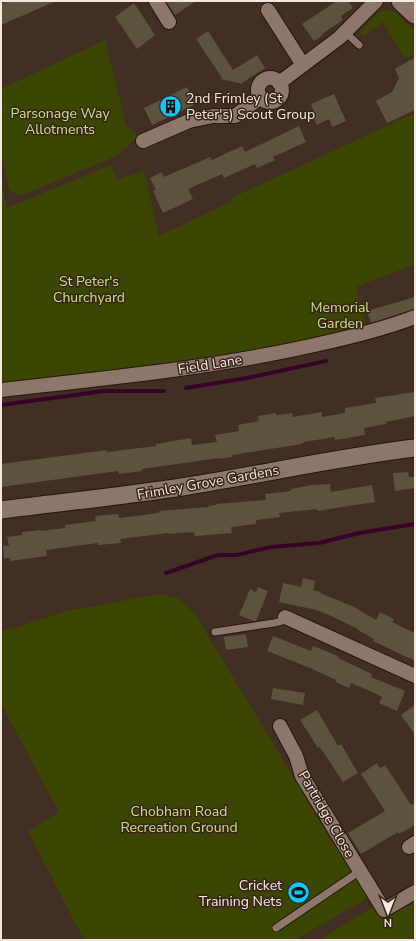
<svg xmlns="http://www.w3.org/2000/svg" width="416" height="941" font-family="'Nunito Sans',sans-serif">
	<rect width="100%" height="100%" fill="#422f23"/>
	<path fill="#3a4601" d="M 384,10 L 394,11 L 415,31 L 415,54 L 405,58 L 383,22 L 363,36 L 359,33 L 378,13 Z
		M 105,40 L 126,125 L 138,137 L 119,154 L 107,160 L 22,195 L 10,191 L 1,157 L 1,89 Z
		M 415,113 L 415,264 L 356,287 L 367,331 L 276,351 L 1,387 L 1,181 L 7,208 L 111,165 L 117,180 L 144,171 L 159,236 L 232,201 L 231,198 Z
		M 160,594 L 180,599 L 195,614 L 330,838 L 369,897 L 295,940 L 84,940 L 28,831 L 59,812 L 1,704 L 1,632 L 66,611 Z
		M 415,899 L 415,940 L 320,940 L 374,906 L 382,919 Z"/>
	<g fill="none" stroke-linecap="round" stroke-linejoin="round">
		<path stroke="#360327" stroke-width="4" d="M 186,388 L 247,378 L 326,361
			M 1,405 L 104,391 L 164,391
			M 166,573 L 218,555 L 237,555 L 271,547 L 319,543 L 359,533 L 415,524"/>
	</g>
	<path fill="#5c523e" d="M 8,1 L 56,1 L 1,25 L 1,4 Z
		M 166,1 L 196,1 L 175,15 Z
		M 337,1 L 348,1 L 353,8 L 341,16 L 343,20 L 322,34 L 323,35 L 314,41 L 302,24 Z
		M 134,3 L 155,35 L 137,49 L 115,17 Z
		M 208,31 L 233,70 L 257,55 L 265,68 L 242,83 L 243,84 L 220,79 L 222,78 L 196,39 Z
		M 412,59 L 415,59 L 415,110 L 387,123 L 376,101 L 392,92 L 399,78 L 395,69 Z
		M 187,87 L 196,104 L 152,125 L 144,108 Z
		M 334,94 L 346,121 L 332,127 L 329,119 L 317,125 L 312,115 L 315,114 L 311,104 Z
		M 299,126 L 306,142 L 273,157 L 275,160 L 257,168 L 255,164 L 224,178 L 222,174 L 188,189 L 193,199 L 163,213 L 153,191 L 156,190 L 150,178 L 162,172 L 164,177 L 210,157 L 212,160 L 242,146 L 245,152 Z
		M 415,297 L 415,309 L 371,323 L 367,311 Z
		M 415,392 L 415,416 L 386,422 L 386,424 L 364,428 L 365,435 L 335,440 L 334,437 L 304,442 L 302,444 L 232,455 L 232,457 L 220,459 L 219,458 L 142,469 L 142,471 L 119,474 L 118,471 L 1,487 L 1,464 L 107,450 L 107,452 L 156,446 L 156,444 L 191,438 L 192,445 L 217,442 L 215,435 L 239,431 L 238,425 L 259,421 L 258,416 L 276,413 L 276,415 L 292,413 L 293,417 L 322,412 L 322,417 L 345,413 L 345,408 L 376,403 L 375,398 Z
		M 408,472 L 409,477 L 415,477 L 415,488 L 395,491 L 393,473 Z
		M 329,484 L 330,484 L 331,492 L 372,485 L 375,502 L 336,508 L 317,511 L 317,509 L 279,513 L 280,517 L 256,520 L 256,524 L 231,527 L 232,533 L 195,536 L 194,532 L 168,534 L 168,533 L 120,539 L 121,543 L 98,545 L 98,543 L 46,550 L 47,556 L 10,561 L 10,558 L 4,558 L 3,546 L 9,546 L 7,537 L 22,535 L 22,532 L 41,530 L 41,531 L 65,528 L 65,525 L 96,521 L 95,516 L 118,514 L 119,518 L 128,517 L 159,513 L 159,511 L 209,507 L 209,506 L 216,505 L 216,504 L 266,500 L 265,494 L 291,491 L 291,489 L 312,485 Z
		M 303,578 L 315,581 L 313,590 L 321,592 L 320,593 L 354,607 L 376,620 L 380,612 L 394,619 L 392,622 L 415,633 L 415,661 L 373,641 L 374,639 L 358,630 L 358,629 L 331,616 L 317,610 L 279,602 L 283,583 L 301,587 Z
		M 258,587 L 268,591 L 256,621 L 254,621 L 239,615 L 250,589 L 256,592 Z
		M 246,634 L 248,647 L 226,650 L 224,637 Z
		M 273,636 L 311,651 L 313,646 L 338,656 L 338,658 L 372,674 L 371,677 L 405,691 L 397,711 L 379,703 L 382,697 L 377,694 L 351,683 L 349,688 L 336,682 L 336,680 L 310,668 L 267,651 Z
		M 273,688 L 305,693 L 303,705 L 271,699 Z
		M 415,705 L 415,735 L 401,715 Z
		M 317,710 L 338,746 L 341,744 L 358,773 L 343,782 L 320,747 L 318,748 L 300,720 Z
		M 377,763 L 380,768 L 385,765 L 411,805 L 415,803 L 415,825 L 399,834 L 398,832 L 361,854 L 348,833 L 385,811 L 361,774 Z"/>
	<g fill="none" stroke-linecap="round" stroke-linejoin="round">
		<defs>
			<path id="service" d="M 345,32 L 359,45
				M 215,632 L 274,623 L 282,621 L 285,617
				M 276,928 L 360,871"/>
			<path id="minor" d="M 156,1 L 169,22
				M 268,10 L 303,65
				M258 90a12 12 0 1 1 24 0a12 12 0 1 1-24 0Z
				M 279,83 L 339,38 L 376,1
				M 143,141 L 189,121 L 213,116 L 235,116 L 261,97
				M 1,390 C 107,378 214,368 319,344 C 351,337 384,329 415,317
				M 285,617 L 415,676
				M 280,726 L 296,756 L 302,776 L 384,910 L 415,892
				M 409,847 L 415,843"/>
			<path id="tertiary" d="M 1,510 C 63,502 126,496 188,486 C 263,474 339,457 415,448"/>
			<path id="secondary" d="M 401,1 L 415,14"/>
		</defs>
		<use href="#service" stroke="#28160c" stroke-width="9"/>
		<use href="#minor" stroke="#28160c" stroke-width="16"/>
		<use href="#tertiary" stroke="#28160c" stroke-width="19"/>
		<use href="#secondary" stroke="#28160c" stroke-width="21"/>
		<use href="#service" stroke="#8d776a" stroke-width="7"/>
		<use href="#minor" stroke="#8d776a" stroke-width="14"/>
		<use href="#tertiary" stroke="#8d776a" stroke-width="17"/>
		<use href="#secondary" stroke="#8d776a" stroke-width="19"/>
	</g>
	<defs>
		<symbol id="building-disc" viewBox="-11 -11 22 22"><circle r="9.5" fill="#08cbf9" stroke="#37251a"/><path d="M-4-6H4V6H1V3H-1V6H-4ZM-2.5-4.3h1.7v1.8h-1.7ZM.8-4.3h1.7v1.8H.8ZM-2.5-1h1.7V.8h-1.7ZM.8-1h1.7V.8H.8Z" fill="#111"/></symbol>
		<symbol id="stadium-disc" viewBox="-11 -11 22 22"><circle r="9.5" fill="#08cbf9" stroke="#37251a"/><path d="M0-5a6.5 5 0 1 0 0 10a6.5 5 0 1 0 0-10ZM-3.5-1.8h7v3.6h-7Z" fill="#111"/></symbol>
	</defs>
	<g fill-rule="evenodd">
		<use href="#building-disc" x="158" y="94" width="25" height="25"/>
		<use href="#stadium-disc" x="286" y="880" width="25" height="25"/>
	</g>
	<g text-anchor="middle" stroke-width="3" stroke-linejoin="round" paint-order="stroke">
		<g font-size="14" fill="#f5e8e1" stroke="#37251a" text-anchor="start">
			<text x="186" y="103">2nd Frimley (St<tspan x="186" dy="16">Peter's) Scout Group</tspan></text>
			<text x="282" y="890" text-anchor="end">Cricket<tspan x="282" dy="16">Training Nets</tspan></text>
		</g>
		<g font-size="14" fill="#cae083" stroke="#37251a">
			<text x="60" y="118">Parsonage Way<tspan x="60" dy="16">Allotments</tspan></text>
			<text x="89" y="286">St Peter's<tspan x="89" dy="16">Churchyard</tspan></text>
			<text x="340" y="312">Memorial<tspan x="340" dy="16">Garden</tspan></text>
			<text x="179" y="816">Chobham Road<tspan x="179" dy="16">Recreation Ground</tspan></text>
		</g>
		<g font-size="14" fill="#f5e8e1" stroke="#37251a">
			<text transform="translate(210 364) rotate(-9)" y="5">Field Lane</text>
			<text transform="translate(208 482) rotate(-10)" y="5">Frimley Grove Gardens</text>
			<text transform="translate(327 814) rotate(60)" y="5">Partridge Close</text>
		</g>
	</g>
	<rect width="416" height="941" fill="none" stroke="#f5e8e1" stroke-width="4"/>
	<g transform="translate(388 913) rotate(180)" stroke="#37251a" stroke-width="3" paint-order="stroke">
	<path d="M0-3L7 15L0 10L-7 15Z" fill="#f5e8e1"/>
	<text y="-6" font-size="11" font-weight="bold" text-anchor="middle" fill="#f5e8e1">N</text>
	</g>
</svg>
